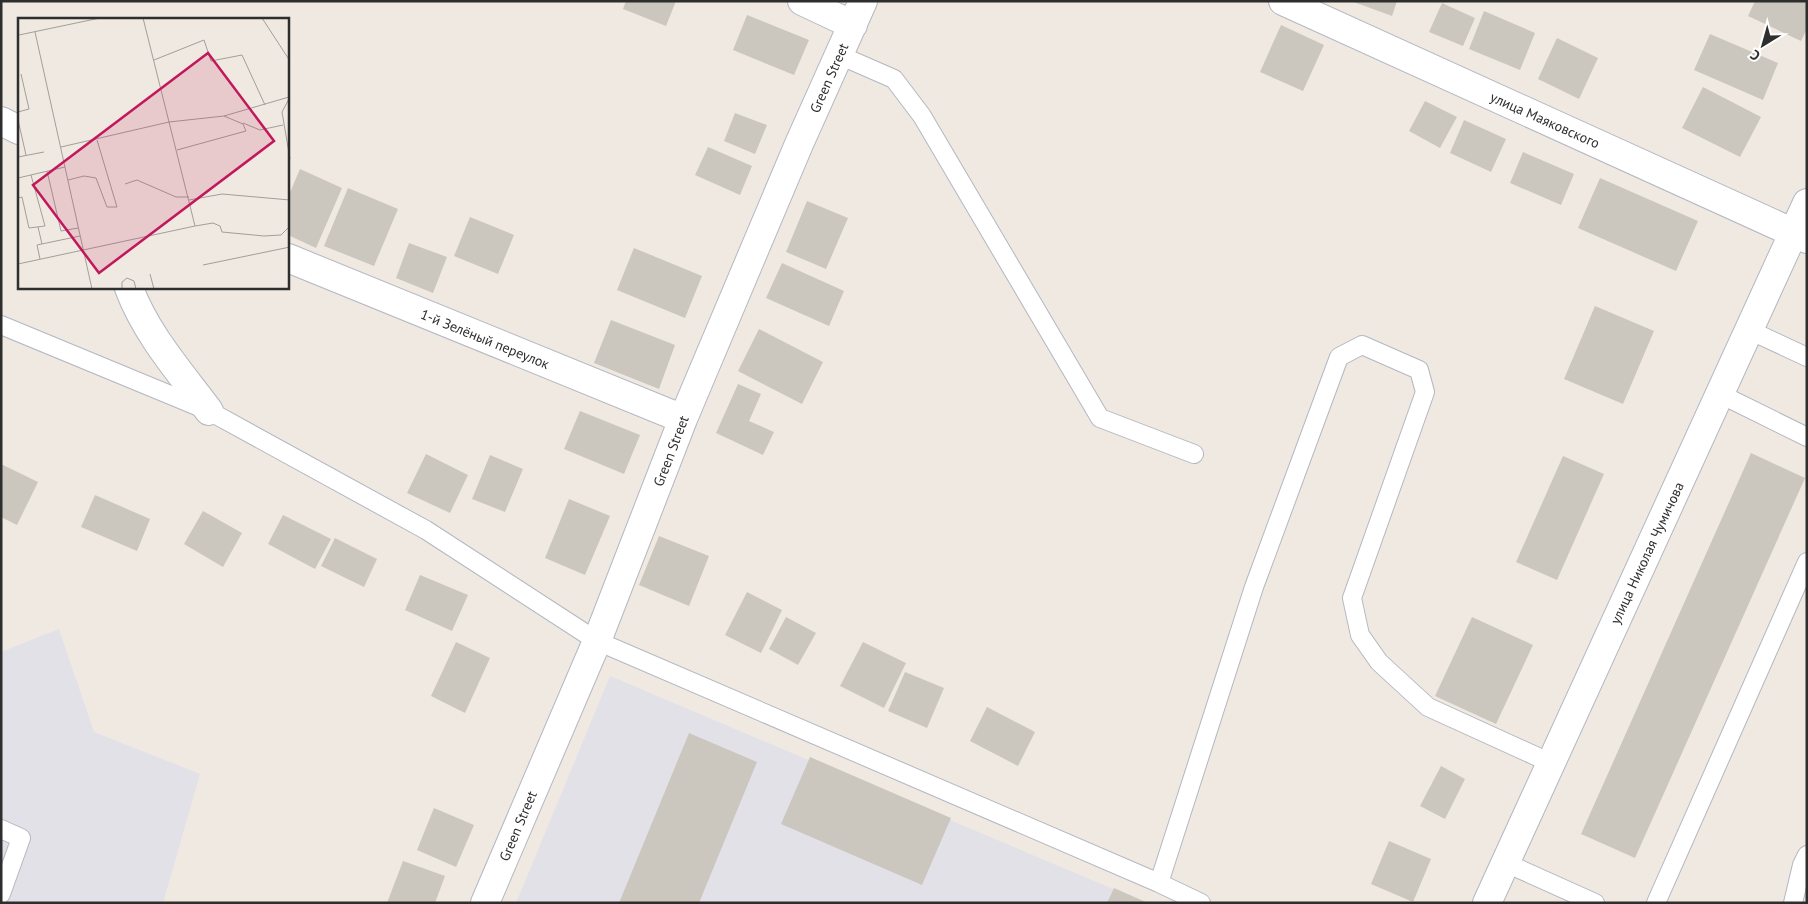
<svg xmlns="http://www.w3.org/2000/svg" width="1808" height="904" font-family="'PT Sans',sans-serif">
	<rect width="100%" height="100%" fill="#efe9e1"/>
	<path fill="#e3e1e8" d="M 59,629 L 94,732 L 200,774 L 163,903 L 1,903 L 1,652 Z
		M 610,676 L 1146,903 L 516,903 Z"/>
	<path fill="#cbc7bf" d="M 626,1 L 676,1 L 666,26 L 623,9 Z
		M 1351,1 L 1397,1 L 1392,16 Z
		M 1755,1 L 1807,1 L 1807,29 L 1801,41 L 1748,16 Z
		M 1442,3 L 1475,18 L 1463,46 L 1429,32 Z
		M 1484,11 L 1535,33 L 1520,70 L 1469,49 Z
		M 747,15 L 809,40 L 794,75 L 733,50 Z
		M 1281,25 L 1324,45 L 1303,91 L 1260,72 Z
		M 1710,34 L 1778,63 L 1763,100 L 1694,70 Z
		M 1557,38 L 1598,58 L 1579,99 L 1538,79 Z
		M 1703,87 L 1761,117 L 1740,157 L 1682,128 Z
		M 1425,101 L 1457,117 L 1440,148 L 1409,131 Z
		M 735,113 L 767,125 L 755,154 L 724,141 Z
		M 1464,120 L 1506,139 L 1491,172 L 1450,153 Z
		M 708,147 L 752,166 L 740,195 L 695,175 Z
		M 1523,152 L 1574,174 L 1561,205 L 1510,183 Z
		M 300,169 L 342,188 L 316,248 L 288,235 L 288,197 Z
		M 1600,178 L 1698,221 L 1676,271 L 1578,228 Z
		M 348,188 L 398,209 L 374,266 L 324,246 Z
		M 807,201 L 848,218 L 826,269 L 786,252 Z
		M 470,217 L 514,235 L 498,274 L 454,256 Z
		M 409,243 L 447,257 L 433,293 L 396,278 Z
		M 634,248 L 702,276 L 685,318 L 617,290 Z
		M 782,263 L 844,291 L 829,326 L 766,298 Z
		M 1595,306 L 1654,331 L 1623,404 L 1564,379 Z
		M 611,320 L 675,345 L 659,389 L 594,363 Z
		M 759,329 L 823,362 L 802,404 L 738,371 Z
		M 738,384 L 761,394 L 749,421 L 774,432 L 763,455 L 716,433 Z
		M 580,411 L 640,435 L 624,474 L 564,449 Z
		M 1751,453 L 1805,478 L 1635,858 L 1581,834 Z
		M 426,454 L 468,475 L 450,513 L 407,493 Z
		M 490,455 L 523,469 L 505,512 L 472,499 Z
		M 1563,456 L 1604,474 L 1557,580 L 1516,562 Z
		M 1,464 L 38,482 L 17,525 L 1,517 Z
		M 95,495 L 150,519 L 137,551 L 81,527 Z
		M 569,499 L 610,516 L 585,575 L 545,558 Z
		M 203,511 L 242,533 L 223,567 L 184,544 Z
		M 283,515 L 331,539 L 315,569 L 268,544 Z
		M 659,536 L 709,556 L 689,606 L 639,585 Z
		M 335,538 L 377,559 L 364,587 L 321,566 Z
		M 420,575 L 468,595 L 452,631 L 405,610 Z
		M 747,592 L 782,610 L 761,653 L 725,635 Z
		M 786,617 L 816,633 L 798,665 L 769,649 Z
		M 1472,617 L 1533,645 L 1496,724 L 1435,696 Z
		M 456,642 L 490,658 L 465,713 L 431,696 Z
		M 863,642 L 906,663 L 884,708 L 840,686 Z
		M 905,672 L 944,688 L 927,728 L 888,711 Z
		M 987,707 L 1035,732 L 1018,766 L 970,741 Z
		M 689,733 L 757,762 L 699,903 L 619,903 Z
		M 810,757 L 951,818 L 922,885 L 781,824 Z
		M 1441,766 L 1465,779 L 1445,819 L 1420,806 Z
		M 434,808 L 474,825 L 456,867 L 417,850 Z
		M 1389,841 L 1431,859 L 1413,902 L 1371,884 Z
		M 403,861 L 445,876 L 435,903 L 387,903 Z
		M 1114,888 L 1148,903 L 1107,903 Z"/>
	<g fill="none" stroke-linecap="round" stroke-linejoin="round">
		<defs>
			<path id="service" d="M 839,55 L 894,79 L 922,116 L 1100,418 L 1194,454
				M 1,325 L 209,411 L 426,530 L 597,641 L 1159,883 L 1201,903
				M 1749,330 L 1807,357
				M 1720,394 L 1807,437
				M 1,829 L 21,838 L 1,894
				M 1506,863 L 1595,903
				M 1159,883 L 1254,587 L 1339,357 L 1362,345 L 1419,370 L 1425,392 L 1352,598 L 1360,635 L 1379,662 L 1428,707 L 1551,763
				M 1656,903 L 1807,562
				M 1793,903 L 1802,865 L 1807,855"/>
			<path id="minor" d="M 802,1 L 853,25
				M 1283,1 L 1807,239
				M 1,121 L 19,130
				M 288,258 L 683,419
				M 129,288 C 146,334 180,372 209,411
				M 485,903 L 597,641 L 683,419 L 799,144 L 863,1
				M 1487,903 L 1807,203"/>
		</defs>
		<use href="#service" stroke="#b4b7c1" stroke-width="20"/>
		<use href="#minor" stroke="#b4b7c1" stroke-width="30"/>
		<use href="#service" stroke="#fff" stroke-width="18"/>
		<use href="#minor" stroke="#fff" stroke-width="28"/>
	</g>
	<g text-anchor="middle" stroke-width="4" stroke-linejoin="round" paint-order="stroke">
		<g font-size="14" fill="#2e2e2e" stroke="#fff">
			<text transform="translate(829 78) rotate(-66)" y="5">Green Street</text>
			<text transform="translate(1545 120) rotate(24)" y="5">улица Маяковского</text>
			<text transform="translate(485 339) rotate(22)" y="5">1-й Зелёный переулок</text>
			<text transform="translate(671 451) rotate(-69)" y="5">Green Street</text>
			<text transform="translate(1647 553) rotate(-65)" y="5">улица Николая Чумичова</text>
			<text transform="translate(518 826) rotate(-67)" y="5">Green Street</text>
		</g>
	</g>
	<g transform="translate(18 18)">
		<rect width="271" height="271" fill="#efe9e1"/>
		<path fill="none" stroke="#a29e99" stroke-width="1" d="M 125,0 L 177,208M 244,0 L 272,43M 17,14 L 74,271M 1,17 L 82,0M 136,42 L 186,22 L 193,43 L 224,37 L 247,87M 272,79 L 264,94 L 272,141M 0,94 L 11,91 L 3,56M 0,102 L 8,137M 225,105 L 242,112 L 265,107M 43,129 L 151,104 L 206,98 L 271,79M 159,132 L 228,113 L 225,106 L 206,98M 0,139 L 26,134M 29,153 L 43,213 L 60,210M 0,160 L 47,149M 50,162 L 66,158 L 78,160 L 89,189 L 99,189 L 79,122M 107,166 L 119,162 L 158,179 L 171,179M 0,180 L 4,179 L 11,210 L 27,208 L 13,157M 171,182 L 204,176 L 272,182M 20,209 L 24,226M 22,241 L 19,227 L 62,218M 0,246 L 177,208 L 195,205 L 202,208 L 204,214 L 246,218 L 263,217 L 272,208M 185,247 L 272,229M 132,256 L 136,271M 104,271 L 104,264 L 109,260 L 116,263 L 118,271"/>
		<path fill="#c2185b" fill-opacity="0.15" stroke="#c2185b" stroke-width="2.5" d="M 190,35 L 256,123 L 81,255 L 15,167 Z"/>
		<rect width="271" height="271" fill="none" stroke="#2e2e2e" stroke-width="2.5"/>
	</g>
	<rect width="1808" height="904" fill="none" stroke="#2e2e2e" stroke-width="5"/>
	<g transform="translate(1763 45) rotate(217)" stroke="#ffffff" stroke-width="4" paint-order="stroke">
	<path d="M0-4L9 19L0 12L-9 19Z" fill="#2e2e2e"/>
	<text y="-8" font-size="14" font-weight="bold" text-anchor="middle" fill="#2e2e2e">С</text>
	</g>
</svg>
